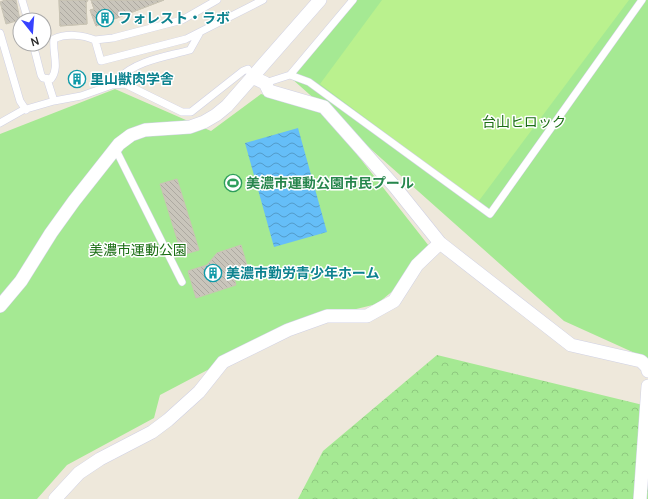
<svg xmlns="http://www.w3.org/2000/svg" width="648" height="499" font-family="Manrope,'Noto Sans JP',sans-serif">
	<defs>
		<pattern id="forest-crowns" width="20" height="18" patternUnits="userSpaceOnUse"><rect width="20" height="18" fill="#a5e993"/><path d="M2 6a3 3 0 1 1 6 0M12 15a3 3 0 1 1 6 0" fill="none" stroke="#8ec87f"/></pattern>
		<pattern id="water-waves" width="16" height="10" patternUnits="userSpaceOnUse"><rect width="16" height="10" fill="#65bef8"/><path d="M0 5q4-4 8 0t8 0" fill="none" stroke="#539bc9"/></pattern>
		<pattern id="building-back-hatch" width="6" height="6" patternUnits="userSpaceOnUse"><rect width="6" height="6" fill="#c9c5bb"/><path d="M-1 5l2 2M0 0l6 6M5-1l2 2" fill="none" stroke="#ada9a1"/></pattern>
	</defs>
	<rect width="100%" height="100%" fill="#eee8db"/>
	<path fill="url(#forest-crowns)" d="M 437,355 L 643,405 L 648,439 L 648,499 L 298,499 L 323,451 Z"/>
	<path fill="#a5e993" d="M 349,0 L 648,0 L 648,359 L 564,321 L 291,78 Z
		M 115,89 L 211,131 L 261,94 L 323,111 L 436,255 L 377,304 L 327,316 L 280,332 L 160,395 L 154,418 L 67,465 L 37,499 L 0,499 L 0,134 Z"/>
	<path fill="#baf18e" d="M 382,0 L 629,0 L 478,202 L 320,84 Z"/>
	<path fill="url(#water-waves)" d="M 298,128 L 327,232 L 274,247 L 245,143 Z"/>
	<path fill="url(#building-back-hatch)" stroke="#c9c4b4" d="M 5,0 L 16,0 L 20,20 L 6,24 L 0,2 Z
		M 59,0 L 88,0 L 86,3 L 87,24 L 60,26 Z
		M 59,0 L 88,0 L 86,3 L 87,24 L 60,26 Z
		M 91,0 L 164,0 L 96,26 L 90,10 L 94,9 Z
		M 91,0 L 164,0 L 96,26 L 90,10 L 94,9 Z
		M 81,74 L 83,81 L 73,85 L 70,78 Z
		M 177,179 L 199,250 L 182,255 L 160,184 Z
		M 241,245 L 248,269 L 233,274 L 236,285 L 196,298 L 188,271 L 207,265 L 217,253 Z"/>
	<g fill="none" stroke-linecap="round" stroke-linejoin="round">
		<defs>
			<path id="service" d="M 22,0 L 28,20
				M 0,33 L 20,101 L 26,110
				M 95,40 L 113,38 L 182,20 L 217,0
				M 33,44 L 41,75 L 43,78 L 51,79 C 60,68 52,52 54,39 C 66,33 83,35 95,40 L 101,61 L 186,39 L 263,0
				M 290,75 L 309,82 L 490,214 L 642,0
				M 47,79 L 54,101
				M 265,83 L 290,75 L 353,0
				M 118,84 L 118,79 C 137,60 165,57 190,50 L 199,34
				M 0,123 L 23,110 L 54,101 L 81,96 L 112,85 L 125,84 L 182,112 L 191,112 L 243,71 L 248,69 L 252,77
				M 115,148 L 182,282"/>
			<path id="minor" d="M 252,77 L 265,83 L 269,91 L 324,107 L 395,187 L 440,243 L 571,345 L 641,361 L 647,367 L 648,371
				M 0,306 L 21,281 L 51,233 L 74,201 L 119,144 L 131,135 L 145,130 L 190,127 L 204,122 L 216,115 L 227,106 L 320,0
				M 55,499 L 79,473 L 100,459 L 152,432 L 168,420 L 199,392 L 223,362 L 288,330 L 327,316 L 367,316 L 394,301 L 417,265 L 440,243
				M 640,499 L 648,386"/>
		</defs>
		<use href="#service" stroke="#d0d1e4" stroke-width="8"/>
		<use href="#minor" stroke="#d0d1e4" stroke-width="14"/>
		<use href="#service" stroke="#fff" stroke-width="7"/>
		<use href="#minor" stroke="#fff" stroke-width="13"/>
	</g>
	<defs>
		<symbol id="building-ring" viewBox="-11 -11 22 22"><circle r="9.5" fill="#fff" stroke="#0f9aa8" stroke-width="1.5"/><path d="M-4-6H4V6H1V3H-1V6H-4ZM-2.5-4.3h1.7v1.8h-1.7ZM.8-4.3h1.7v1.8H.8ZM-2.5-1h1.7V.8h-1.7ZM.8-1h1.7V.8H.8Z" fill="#0f9aa8"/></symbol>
		<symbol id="stadium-ring" viewBox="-11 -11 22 22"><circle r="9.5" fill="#fff" stroke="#2e9e5b" stroke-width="1.5"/><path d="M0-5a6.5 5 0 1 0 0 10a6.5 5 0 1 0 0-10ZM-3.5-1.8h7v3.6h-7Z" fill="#2e9e5b"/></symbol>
	</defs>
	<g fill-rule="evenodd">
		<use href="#building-ring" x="95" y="8" width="20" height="20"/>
		<use href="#building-ring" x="67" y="69" width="20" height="20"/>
		<use href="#stadium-ring" x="223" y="173" width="20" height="20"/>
		<use href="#building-ring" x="203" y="263" width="20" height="20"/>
	</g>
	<g text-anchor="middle" stroke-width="3" stroke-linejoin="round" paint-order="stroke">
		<g font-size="14" font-weight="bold" fill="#0d838f" stroke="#fff" text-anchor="start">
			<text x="118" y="23">フォレスト・ラボ</text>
			<text x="90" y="84">里山獣肉学舎</text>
			<text x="226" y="278">美濃市勤労青少年ホーム</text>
		</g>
		<g font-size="14" fill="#1b6e14" stroke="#fff">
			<text x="524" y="127">台山ヒロック</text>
			<text x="138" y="255">美濃市運動公園</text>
		</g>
		<g font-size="14" font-weight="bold" fill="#27864d" stroke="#fff" text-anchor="start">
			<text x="246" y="188">美濃市運動公園市民プール</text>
		</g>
	</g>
	<g transform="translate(32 32) rotate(163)"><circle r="19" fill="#ffffff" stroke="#aaaaaa"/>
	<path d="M0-3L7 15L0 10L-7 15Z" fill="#3742ff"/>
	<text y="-6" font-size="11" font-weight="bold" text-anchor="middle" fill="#2a2a2a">N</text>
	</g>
</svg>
